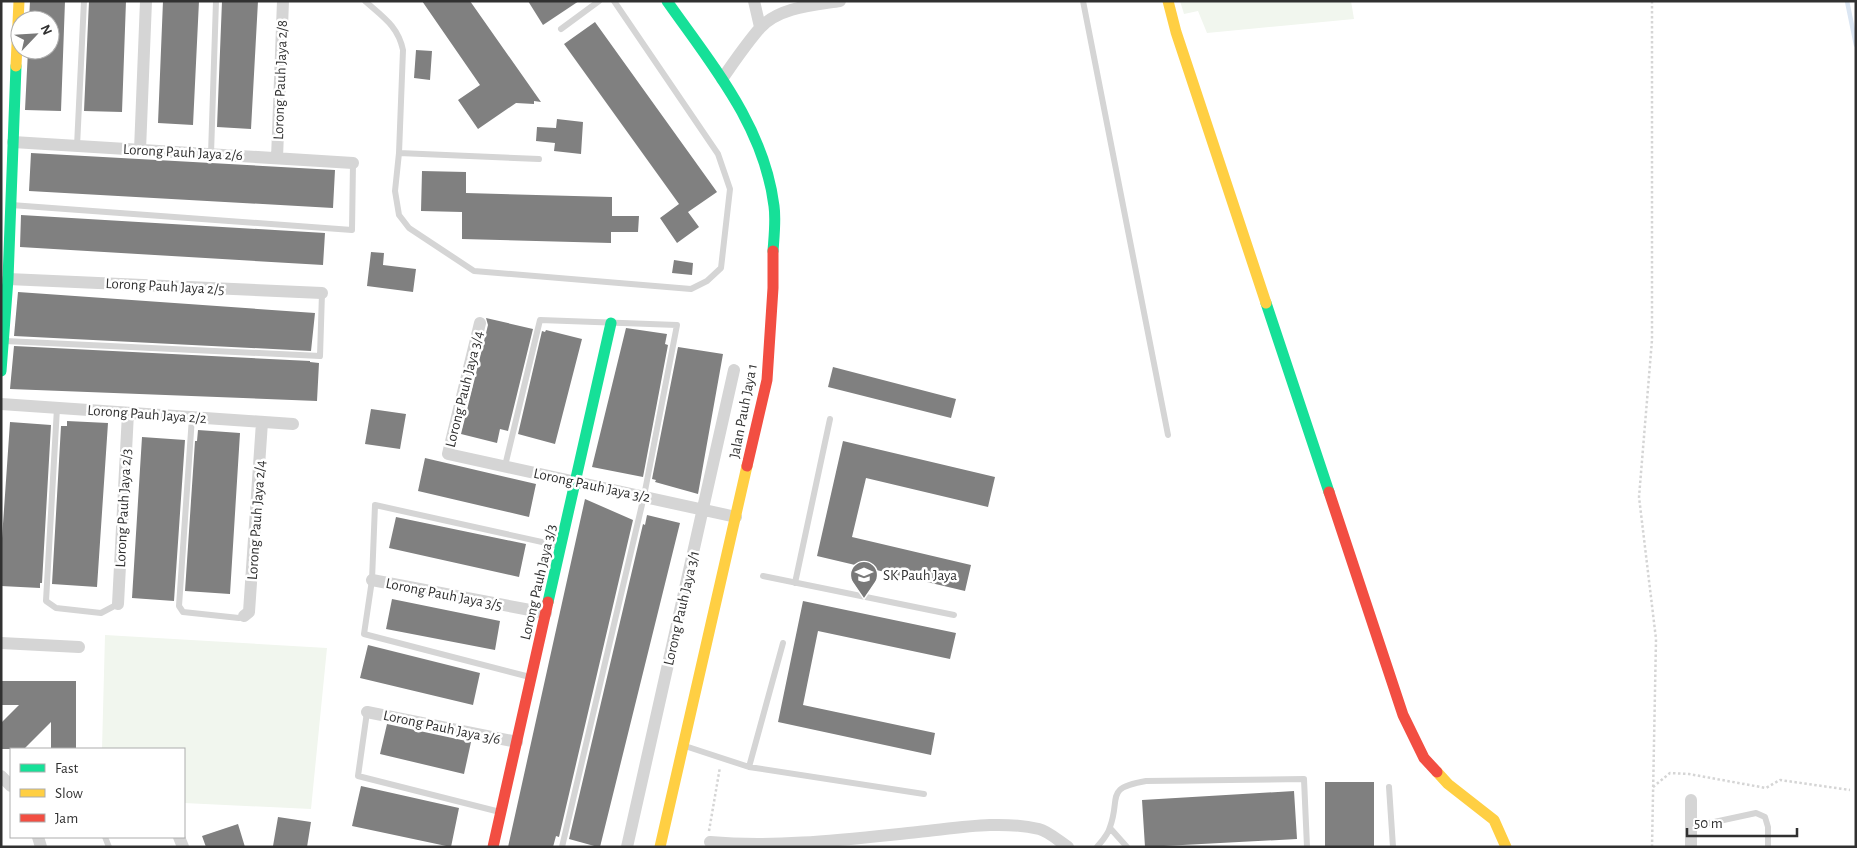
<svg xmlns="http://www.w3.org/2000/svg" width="1857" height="848" font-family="'Alegreya Sans',sans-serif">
	<rect width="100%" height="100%" fill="#fff"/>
	<path fill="#f1f6ee" d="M 1180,1 L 1351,1 L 1354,19 L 1207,33 L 1198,11 L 1184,14 Z
		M 105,635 L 327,648 L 311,809 L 184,803 L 184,749 L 102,749 Z"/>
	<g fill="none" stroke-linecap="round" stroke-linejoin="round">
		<path stroke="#dbe6f3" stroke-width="4.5" d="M 1847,1 L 1856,45"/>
	</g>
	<path fill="#808080" d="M 30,1 L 65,1 L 61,111 L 25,110 L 28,50 L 50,50 L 50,20 L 29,20 Z
		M 89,1 L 126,1 L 122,112 L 84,111 Z
		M 163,1 L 199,1 L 193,125 L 158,123 Z
		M 222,1 L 258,1 L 251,129 L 217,127 Z
		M 422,1 L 470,1 L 541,102 L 534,101 L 534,104 L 516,103 L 478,129 L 458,100 L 480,85 Z
		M 528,1 L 579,1 L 543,25 Z
		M 595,22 L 717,192 L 688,212 L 699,227 L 677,243 L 660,218 L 679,204 L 564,44 Z
		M 416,50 L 432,51 L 430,80 L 414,78 Z
		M 557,119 L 583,122 L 581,154 L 554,151 L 555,143 L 536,141 L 537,127 L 556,128 Z
		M 31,153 L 335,170 L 333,208 L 29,191 Z
		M 422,171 L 466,172 L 466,193 L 612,197 L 612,216 L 639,216 L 638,232 L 611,232 L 611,243 L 462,239 L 462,212 L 421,211 Z
		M 21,215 L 325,233 L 323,265 L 20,247 Z
		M 371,252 L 384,253 L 383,265 L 416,269 L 413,292 L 367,286 Z
		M 674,260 L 693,263 L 692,275 L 672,273 Z
		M 18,292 L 315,313 L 311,351 L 14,336 Z
		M 486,318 L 533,329 L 508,431 L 500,429 L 497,443 L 461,434 L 488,325 Z
		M 626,328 L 667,334 L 665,344 L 668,345 L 643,477 L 592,467 Z
		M 546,330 L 582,339 L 555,444 L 518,434 L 542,331 L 545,332 Z
		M 14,346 L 310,361 L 310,362 L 319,363 L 317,401 L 10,389 Z
		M 678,347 L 723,354 L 698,494 L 655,482 L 656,480 L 652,479 Z
		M 833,367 L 956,399 L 951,418 L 828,387 Z
		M 371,409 L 406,414 L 400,449 L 365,444 Z
		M 67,421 L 108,423 L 97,587 L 52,584 L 61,426 L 67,426 Z
		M 10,422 L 51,425 L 42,583 L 40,583 L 40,588 L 1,586 L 1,553 Z
		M 198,430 L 240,433 L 230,594 L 185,591 L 195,441 L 197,441 Z
		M 142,437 L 185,440 L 174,601 L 132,598 Z
		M 843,441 L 995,477 L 988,507 L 866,478 L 852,537 L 971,565 L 965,591 L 817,556 Z
		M 425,458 L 536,484 L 529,517 L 418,491 Z
		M 585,499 L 633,520 L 559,837 L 556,836 L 553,847 L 508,847 Z
		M 647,515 L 680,523 L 600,847 L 598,847 L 569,839 L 643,524 L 645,525 Z
		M 396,517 L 526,544 L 519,577 L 389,548 Z
		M 392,599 L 500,621 L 495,650 L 386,629 Z
		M 803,601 L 956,633 L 950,659 L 818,631 L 803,705 L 935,733 L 931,755 L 778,722 Z
		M 368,645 L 480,673 L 473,705 L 360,678 Z
		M 1,681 L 76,681 L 76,749 L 51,749 L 51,722 L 24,749 L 1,749 L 1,723 L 19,705 L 1,705 Z
		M 387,724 L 471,742 L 464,774 L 380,754 Z
		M 1325,782 L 1374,782 L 1374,847 L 1325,847 Z
		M 361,786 L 459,808 L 451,847 L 352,826 Z
		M 1294,791 L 1297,839 L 1145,847 L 1142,800 Z
		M 278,817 L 311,822 L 307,847 L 273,846 Z
		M 238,824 L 245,847 L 206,847 L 202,836 Z"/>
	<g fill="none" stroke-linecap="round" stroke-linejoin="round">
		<path stroke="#d5d5d5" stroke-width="2.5" stroke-dasharray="2.5 2.5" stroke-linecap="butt" d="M 1652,1 L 1652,340 L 1639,497 L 1656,639 L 1652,847
			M 1653,787 L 1670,773 L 1689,774 L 1766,788 L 1780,780 L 1850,790
			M 709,831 L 720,767"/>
		<path stroke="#d5d5d5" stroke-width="6" d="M 365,1 C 383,17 398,26 403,50 L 399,153 L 395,191 L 399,215 L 409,228 L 474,271 L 691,289 L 707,281 L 721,268 L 730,189 L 718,154 L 614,1
			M 1083,1 L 1168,435
			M 561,29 L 599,1
			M 77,146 L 84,1
			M 399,153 L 539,159
			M 211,154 L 216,1
			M 11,205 L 352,230 L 353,163
			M 5,341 L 320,356 L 322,293
			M 57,408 L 46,601 L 56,608 L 101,613 L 118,604
			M 192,417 L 179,606 L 183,612 L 239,618 L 244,616
			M 505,466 L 540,320 L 677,325 L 644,496 L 562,847
			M 763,576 L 954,615
			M 795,583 L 830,419
			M 530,677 L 364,634 L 372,580 L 375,505 L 560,546
			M 367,712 L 358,776 L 500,812
			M 685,746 L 749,767 L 924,794
			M 749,767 L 783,643
			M 1389,787 L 1393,847
			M 1691,827 L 1756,813 L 1765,817 L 1768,827 L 1768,847
			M 1110,828 L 1127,847
			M 105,837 L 109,847
			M 1097,847 C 1102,841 1108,835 1110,827 C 1121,797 1104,788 1146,781 L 1304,779 L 1307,847"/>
		<path stroke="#d5d5d5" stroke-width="12" d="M 754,1 L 760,27
			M 722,79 C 734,62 746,44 760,28 C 779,7 814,5 840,1
			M 13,142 L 353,163
			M 140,150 L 146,1
			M 277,158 L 283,1
			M 8,279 L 322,293
			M 480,323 L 448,454 L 736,517
			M 1,404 L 293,424
			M 372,580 L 546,613
			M 118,604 L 128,413
			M 244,616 L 249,612 L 262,422
			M 1,643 L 79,647
			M 367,712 L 517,742
			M 1,776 L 11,786
			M 38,837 L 41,847
			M 179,837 L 183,847
			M 710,842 C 779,848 849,839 918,832 C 958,828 999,820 1039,829 C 1048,831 1059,841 1068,847
			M 627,847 L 734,370
			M 1691,847 L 1691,800"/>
		<path stroke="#16e098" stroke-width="11" d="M 667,1 C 712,65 764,126 774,206 C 776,220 774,237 773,251
			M 1266,303 L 1329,492
			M 1,371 L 8,279 L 16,66
			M 548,602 L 611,323"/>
		<path stroke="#ffcf43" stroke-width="11" d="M 1168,1 L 1176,32 L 1266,303
			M 16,66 L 19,1
			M 1437,772 L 1448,784 L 1494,820 L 1506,847
			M 660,847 L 747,466"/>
		<path stroke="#f24e42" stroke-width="11" d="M 747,466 L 767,380 L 773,288 L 773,251
			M 1329,492 L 1403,715 L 1424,758 L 1437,772
			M 493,847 L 548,602"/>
	</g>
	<defs>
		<symbol id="school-pin" viewBox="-11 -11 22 30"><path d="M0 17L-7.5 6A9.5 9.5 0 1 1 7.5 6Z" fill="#797979" stroke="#fff"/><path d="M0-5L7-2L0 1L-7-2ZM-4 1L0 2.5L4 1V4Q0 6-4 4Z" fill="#fff"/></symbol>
	</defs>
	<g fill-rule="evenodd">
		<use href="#school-pin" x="848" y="559" width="32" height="43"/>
	</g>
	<g text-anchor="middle" stroke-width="5" stroke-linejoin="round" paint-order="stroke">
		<g font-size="15" fill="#313131" stroke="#fff">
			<text transform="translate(280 80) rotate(-88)" y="5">Lorong Pauh Jaya 2/8</text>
			<text transform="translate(183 152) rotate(3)" y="5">Lorong Pauh Jaya 2/6</text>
			<text transform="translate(165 286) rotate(3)" y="5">Lorong Pauh Jaya 2/5</text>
			<text transform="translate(464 389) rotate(-76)" y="5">Lorong Pauh Jaya 3/4</text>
			<text transform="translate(743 411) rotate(-79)" y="5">Jalan Pauh Jaya 1</text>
			<text transform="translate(147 414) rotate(4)" y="5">Lorong Pauh Jaya 2/2</text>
			<text transform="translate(592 485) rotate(12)" y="5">Lorong Pauh Jaya 3/2</text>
			<text transform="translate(123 508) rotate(-87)" y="5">Lorong Pauh Jaya 2/3</text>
			<text transform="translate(256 520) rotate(-86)" y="5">Lorong Pauh Jaya 2/4</text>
			<text transform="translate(538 582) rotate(-77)" y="5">Lorong Pauh Jaya 3/3</text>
			<text transform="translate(444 594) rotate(11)" y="5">Lorong Pauh Jaya 3/5</text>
			<text transform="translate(681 608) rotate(-77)" y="5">Lorong Pauh Jaya 3/1</text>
			<text transform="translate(442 727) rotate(12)" y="5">Lorong Pauh Jaya 3/6</text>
		</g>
		<g font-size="15" fill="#313131" stroke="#fff" text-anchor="start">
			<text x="883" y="580">SK Pauh Jaya</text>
		</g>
	</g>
	<rect width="1857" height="848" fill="none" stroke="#313131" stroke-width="5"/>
	<rect x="10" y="748" width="175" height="90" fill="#ffffff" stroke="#adadad"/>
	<rect x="20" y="764" width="25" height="8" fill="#16e098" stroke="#adadad"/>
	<text x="55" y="773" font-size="15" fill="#313131">Fast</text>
	<rect x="20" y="789" width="25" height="8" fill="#ffcf43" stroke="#adadad"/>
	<text x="55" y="798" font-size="15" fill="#313131">Slow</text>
	<rect x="20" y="814" width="25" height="8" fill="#f24e42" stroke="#adadad"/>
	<text x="55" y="823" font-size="15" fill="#313131">Jam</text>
	<g transform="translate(35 35) rotate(65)"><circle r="24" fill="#ffffff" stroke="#adadad"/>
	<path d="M0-4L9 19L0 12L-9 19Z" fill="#797979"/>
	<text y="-8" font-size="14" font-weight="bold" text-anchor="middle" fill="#313131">N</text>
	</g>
	<path d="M1687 828v8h110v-8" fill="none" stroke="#313131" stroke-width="2.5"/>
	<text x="1694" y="828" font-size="15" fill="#313131" stroke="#ffffff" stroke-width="4" paint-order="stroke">50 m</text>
</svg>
